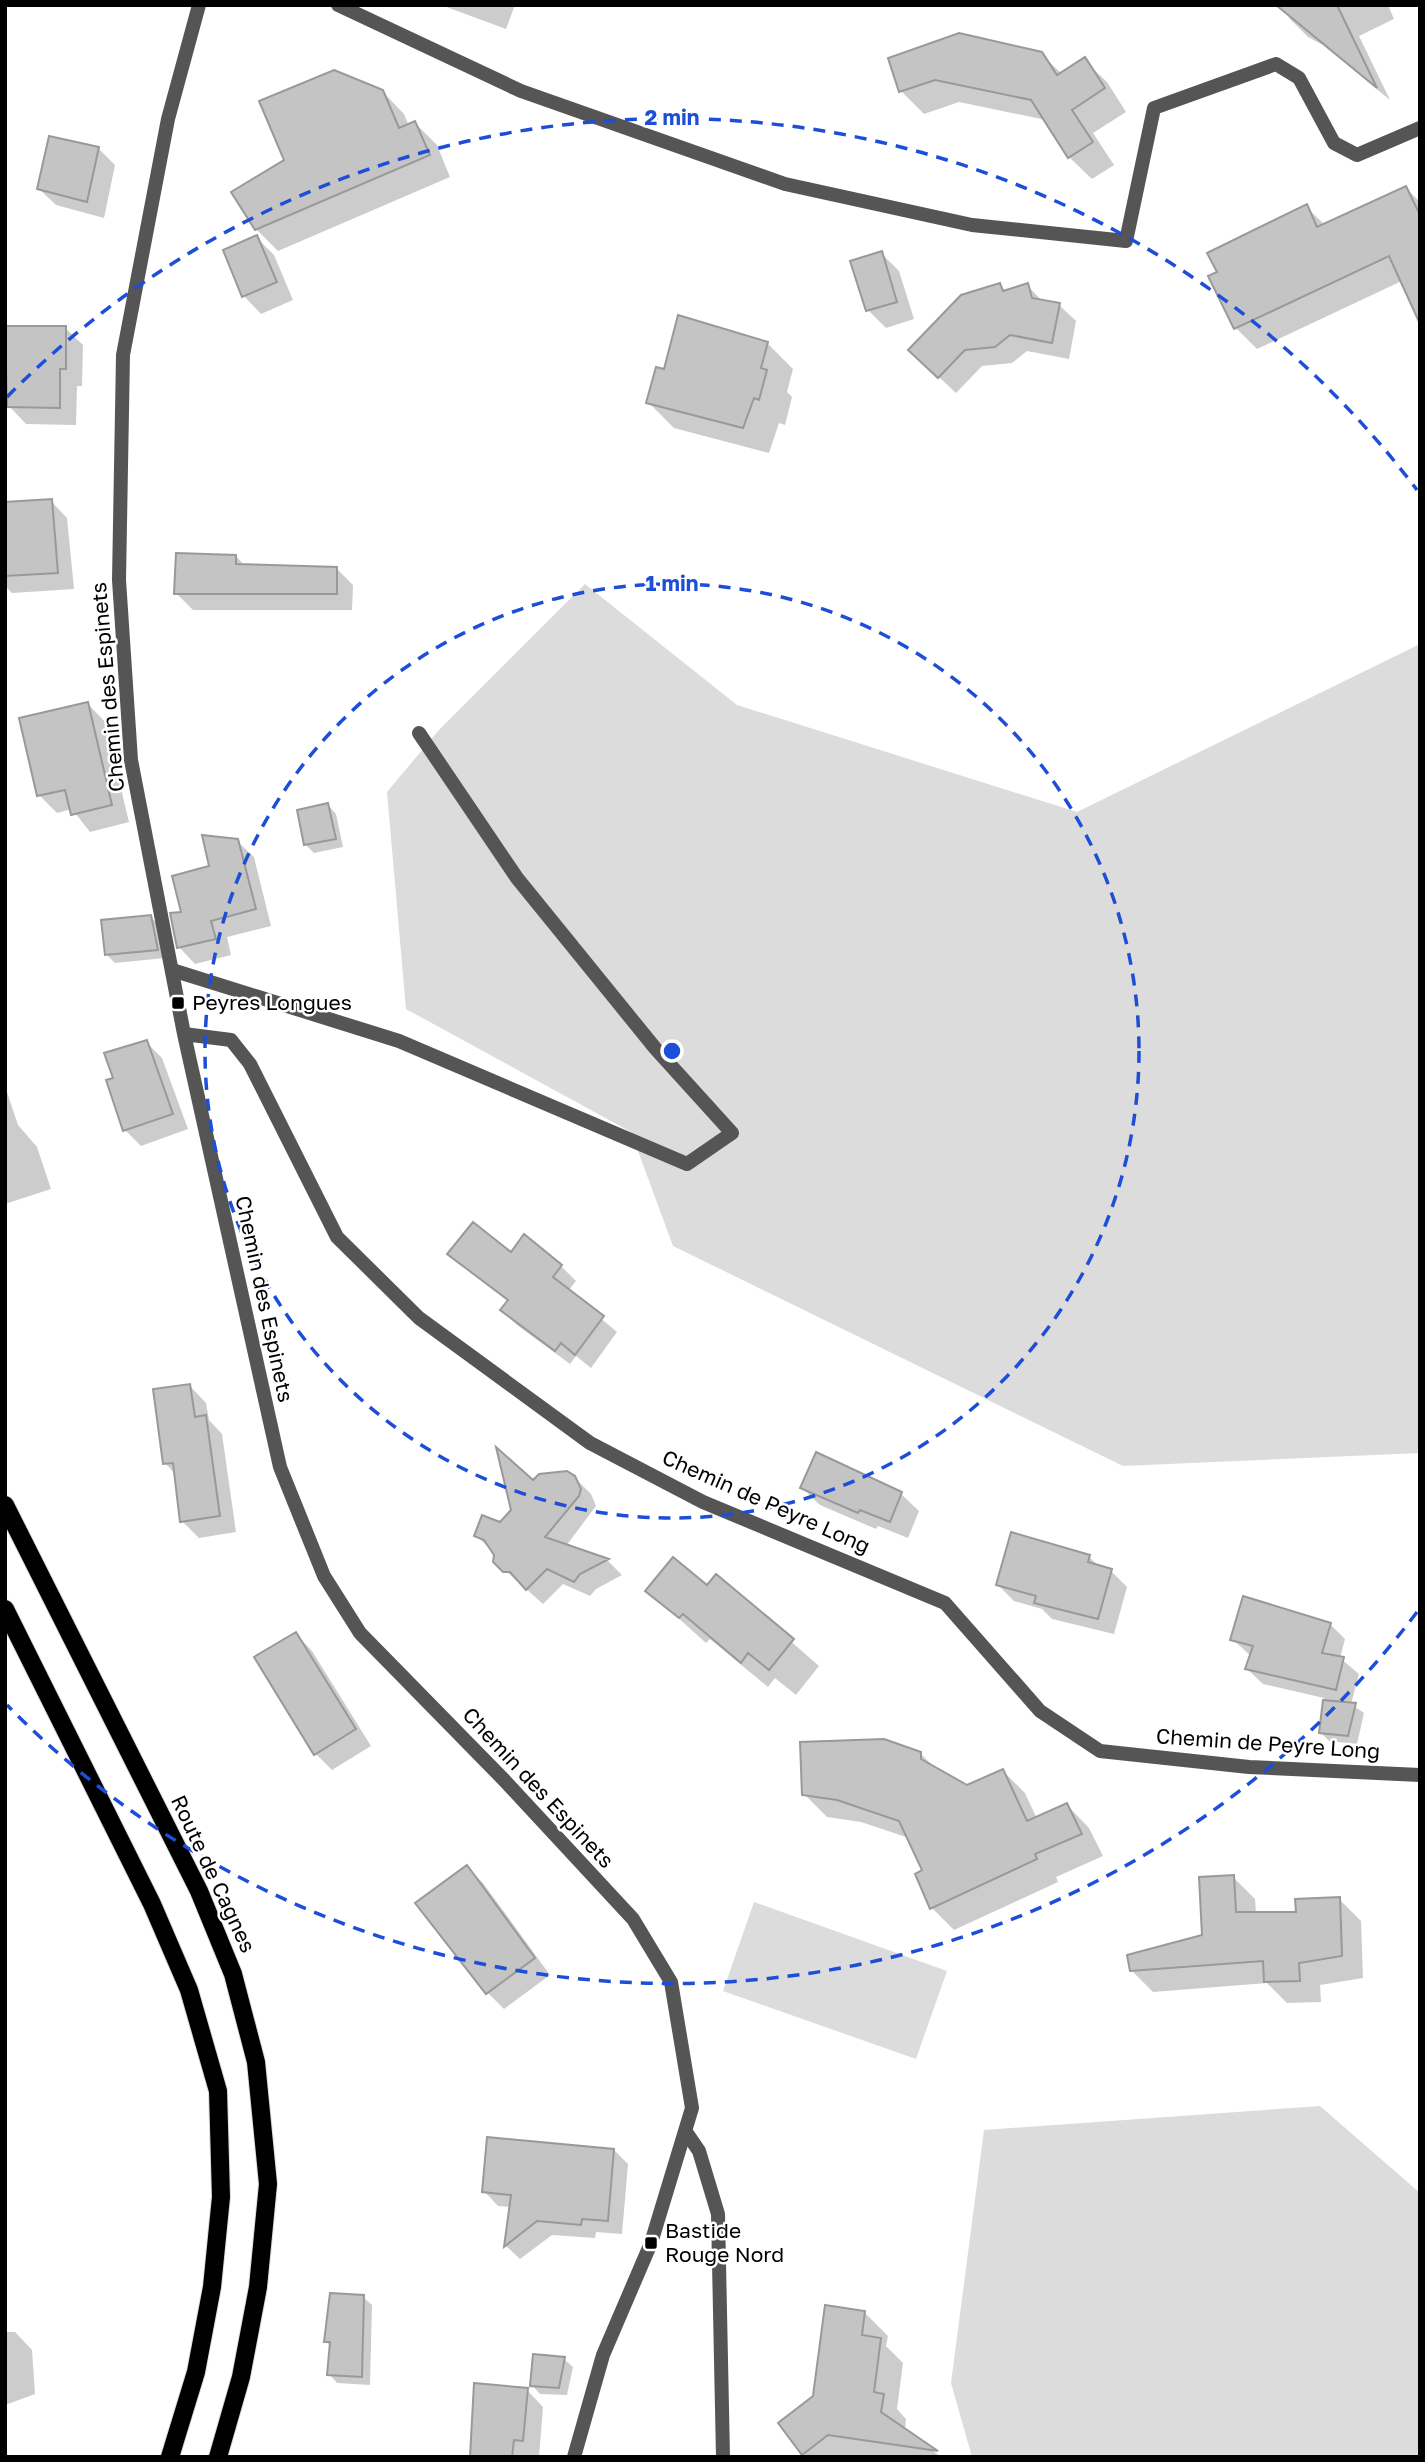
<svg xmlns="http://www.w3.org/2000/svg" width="1425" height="2462" font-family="'Golos Text',sans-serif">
	<rect width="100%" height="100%" fill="#fff"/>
	<path fill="#dcdcdc" d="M 585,584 L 737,705 L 1077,812 L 1420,644 L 1420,1453 L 1123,1466 L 673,1246 L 631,1132 L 406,1009 L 387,792 L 438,731 Z
		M 754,1902 L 947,1971 L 916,2059 L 723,1991 Z
		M 1320,2106 L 1420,2193 L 1420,2457 L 972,2457 L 951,2383 L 984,2130 Z"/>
	<path fill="#0003" d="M 441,5 L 515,5 L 506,29 Z
		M 1284,5 L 1388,5 L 1394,19 L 1359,36 L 1390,100 L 1323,45 L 1308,37 L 1290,19 Z
		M 1041,54 L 1062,74 L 1084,60 L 1107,82 L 1126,112 L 1093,133 L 1114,165 L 1092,179 L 1069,157 L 1046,120 L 959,102 L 924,114 L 901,91 L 890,59 Z
		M 382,91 L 404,114 L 409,126 L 415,123 L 437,145 L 450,177 L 278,251 L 256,229 Z
		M 98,148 L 115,165 L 104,218 L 56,205 L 39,189 Z
		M 1406,188 L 1420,202 L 1420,296 L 1404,280 L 1257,349 L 1236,328 L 1306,207 L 1325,225 Z
		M 256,237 L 274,255 L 293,300 L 261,314 L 244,296 Z
		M 881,253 L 899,271 L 914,319 L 886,328 L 868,310 Z
		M 1000,285 L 1007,292 L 1027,285 L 1043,302 L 1059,305 L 1076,321 L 1069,359 L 1027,351 L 1012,363 L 982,366 L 956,393 L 927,366 Z
		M 65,328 L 83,345 L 82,386 L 77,386 L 76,425 L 26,424 L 9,406 Z
		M 767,343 L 793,369 L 787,392 L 792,397 L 785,425 L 779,423 L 769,453 L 674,428 L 648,402 L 666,371 Z
		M 51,501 L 67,518 L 74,589 L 12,593 L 5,586 L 5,504 Z
		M 236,556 L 245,566 L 336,568 L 353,585 L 352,610 L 193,610 L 176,593 Z
		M 88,704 L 105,722 L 129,822 L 90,832 L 72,809 L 57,813 L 39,795 Z
		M 328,805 L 336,814 L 343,847 L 314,853 L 305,844 Z
		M 237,841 L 254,857 L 271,926 L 227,937 L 231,955 L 195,964 L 179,947 L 211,867 Z
		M 151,917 L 159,926 L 165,958 L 115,963 L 106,954 Z
		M 146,1042 L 162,1058 L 188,1129 L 141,1146 L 125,1130 L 115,1079 Z
		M 5,1086 L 18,1125 L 37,1147 L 51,1189 L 5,1204 Z
		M 450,1254 L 512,1254 L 561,1266 L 576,1281 L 568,1291 L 617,1332 L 591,1368 L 576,1356 L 570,1364 L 517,1325 L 502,1310 L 509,1302 Z
		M 190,1386 L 206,1403 L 209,1420 L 222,1434 L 236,1532 L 199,1538 L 182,1521 L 176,1475 L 165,1463 Z
		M 574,1477 L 591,1494 L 596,1506 L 566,1546 L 608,1561 L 622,1575 L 596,1589 L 590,1596 L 563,1584 L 543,1604 L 495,1561 L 496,1555 L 476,1535 L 501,1524 L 533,1483 Z
		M 802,1488 L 901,1494 L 919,1511 L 908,1538 L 878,1526 L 876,1529 L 820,1505 Z
		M 1089,1557 L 1101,1568 L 1111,1571 L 1127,1587 L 1114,1634 L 1052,1619 L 1042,1609 L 1014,1601 L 998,1585 Z
		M 716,1576 L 819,1666 L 796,1695 L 775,1678 L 768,1687 L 710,1639 L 706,1643 L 647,1590 L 707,1587 Z
		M 1330,1624 L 1345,1639 L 1340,1658 L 1359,1674 L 1351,1704 L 1364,1713 L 1357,1744 L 1329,1741 L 1321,1733 L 1324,1698 L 1263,1684 L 1247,1669 L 1251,1656 L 1232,1639 Z
		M 296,1634 L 312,1651 L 371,1746 L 332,1770 L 316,1754 Z
		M 920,1753 L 937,1770 L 967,1787 L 1003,1771 L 1025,1793 L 1037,1819 L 1067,1805 L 1089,1828 L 1103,1856 L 1056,1877 L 1058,1882 L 954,1930 L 932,1908 L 924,1871 L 909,1838 L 861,1822 L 827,1817 L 804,1794 Z
		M 467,1867 L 483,1883 L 550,1975 L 504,2009 L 488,1993 Z
		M 1233,1877 L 1255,1899 L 1256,1914 L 1298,1914 L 1339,1899 L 1361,1921 L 1363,1978 L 1320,1985 L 1321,2002 L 1287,2003 L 1267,1983 L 1153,1992 L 1131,1970 L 1203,1937 Z
		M 614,2150 L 628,2164 L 622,2234 L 596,2232 L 595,2238 L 552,2235 L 520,2259 L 506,2246 L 511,2207 L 498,2206 L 484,2191 Z
		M 363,2297 L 372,2305 L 370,2385 L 337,2383 L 329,2374 L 332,2347 L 326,2342 Z
		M 864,2312 L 888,2336 L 886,2346 L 903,2363 L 897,2409 L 906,2419 L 905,2430 L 941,2457 L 807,2457 L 780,2424 L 815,2397 Z
		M 5,2332 L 15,2332 L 32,2350 L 35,2394 L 5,2405 Z
		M 564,2359 L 573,2367 L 567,2395 L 540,2394 L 532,2385 Z
		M 527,2390 L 543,2407 L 539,2457 L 471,2457 Z"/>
	<path fill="#c4c4c4" stroke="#999" stroke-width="2" d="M 1276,5 L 1337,5 L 1377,88 Z
		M 959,33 L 1042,52 L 1057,75 L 1085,57 L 1105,88 L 1072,110 L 1093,142 L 1068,158 L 1031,100 L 935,80 L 899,92 L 888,58 Z
		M 334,70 L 383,90 L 399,128 L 415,121 L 430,155 L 255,230 L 231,192 L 284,160 L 259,101 Z
		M 49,136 L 99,147 L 87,202 L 37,189 Z
		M 1406,186 L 1420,215 L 1420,324 L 1389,256 L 1234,329 L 1208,276 L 1217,272 L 1207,253 L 1307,204 L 1317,227 Z
		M 257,235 L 277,282 L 242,297 L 223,250 Z
		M 882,251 L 897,302 L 866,311 L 850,261 Z
		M 1000,283 L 1003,291 L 1028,283 L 1032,298 L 1060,303 L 1052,343 L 1010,335 L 995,347 L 965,350 L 938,378 L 908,350 L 961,295 Z
		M 678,315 L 768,342 L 761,368 L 767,370 L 759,400 L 754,398 L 743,428 L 646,403 L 656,367 L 664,369 Z
		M 5,326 L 66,326 L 66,369 L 60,369 L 60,408 L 7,407 Z
		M 52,499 L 58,573 L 5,576 L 5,502 Z
		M 176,553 L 236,555 L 236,564 L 337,567 L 337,594 L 174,594 Z
		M 88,702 L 112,805 L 71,815 L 65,790 L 37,796 L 19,718 Z
		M 328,803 L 336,839 L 304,845 L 297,810 Z
		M 202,835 L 238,839 L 256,909 L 211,921 L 216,939 L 177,948 L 170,913 L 181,912 L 172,876 L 209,866 Z
		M 151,915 L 158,950 L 105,955 L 101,920 Z
		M 147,1040 L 173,1114 L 123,1131 L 106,1080 L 113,1078 L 104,1053 Z
		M 473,1222 L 511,1252 L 524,1234 L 562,1265 L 553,1277 L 604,1316 L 575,1355 L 561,1343 L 555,1351 L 500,1310 L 508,1300 L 447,1254 Z
		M 190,1384 L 195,1417 L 206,1415 L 220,1516 L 180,1522 L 173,1463 L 163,1464 L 153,1389 Z
		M 496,1447 L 533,1480 L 539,1474 L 567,1471 L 575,1476 L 581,1489 L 579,1496 L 545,1537 L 609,1559 L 580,1574 L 574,1582 L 547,1569 L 526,1590 L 510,1572 L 503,1572 L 493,1562 L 494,1555 L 484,1540 L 474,1536 L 482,1515 L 500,1522 L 511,1510 Z
		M 816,1452 L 902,1492 L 890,1522 L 860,1510 L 858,1513 L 800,1488 Z
		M 1011,1532 L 1090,1555 L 1088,1562 L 1112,1569 L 1098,1619 L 1034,1603 L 1036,1596 L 996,1585 Z
		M 673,1557 L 707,1585 L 716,1574 L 794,1639 L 769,1670 L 748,1653 L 741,1663 L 683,1614 L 679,1618 L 645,1591 Z
		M 1243,1596 L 1331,1623 L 1322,1653 L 1344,1657 L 1336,1690 L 1245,1669 L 1253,1646 L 1230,1640 Z
		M 296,1632 L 356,1729 L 314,1755 L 254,1657 Z
		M 1323,1700 L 1356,1703 L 1348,1736 L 1319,1733 Z
		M 884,1739 L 921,1752 L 921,1759 L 967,1785 L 1003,1769 L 1027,1821 L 1067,1803 L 1082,1834 L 1035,1854 L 1037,1859 L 930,1909 L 915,1874 L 922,1870 L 899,1821 L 837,1800 L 802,1795 L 800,1742 Z
		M 467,1865 L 535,1958 L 486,1994 L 415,1903 Z
		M 1234,1875 L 1236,1912 L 1296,1912 L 1295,1899 L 1340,1897 L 1342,1956 L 1299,1963 L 1300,1981 L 1264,1982 L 1263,1961 L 1130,1971 L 1127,1955 L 1202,1935 L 1199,1877 Z
		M 487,2137 L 614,2149 L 608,2221 L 582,2219 L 581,2225 L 537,2221 L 504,2247 L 511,2195 L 482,2192 Z
		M 330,2293 L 364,2295 L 362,2377 L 327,2375 L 330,2342 L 324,2342 Z
		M 825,2305 L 865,2311 L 862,2335 L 881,2338 L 874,2392 L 884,2394 L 881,2412 L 938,2451 L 828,2435 L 802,2455 L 778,2423 L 813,2396 Z
		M 533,2354 L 565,2357 L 559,2388 L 530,2386 Z
		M 474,2383 L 528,2388 L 523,2441 L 514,2440 L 512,2457 L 470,2457 Z"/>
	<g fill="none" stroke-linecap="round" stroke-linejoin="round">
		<defs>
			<path id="primary" d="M 5,1505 L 199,1891 L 233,1974 L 256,2062 L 268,2184 L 258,2287 L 241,2377 L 218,2457
				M 5,1609 L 152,1904 L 189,1990 L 218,2091 L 221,2197 L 212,2287 L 196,2372 L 170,2457"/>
		</defs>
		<use href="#primary" stroke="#dbdbdb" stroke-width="20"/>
		<path stroke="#555" stroke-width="14" d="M 338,5 L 521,91 L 785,184 L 972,225 L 1126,241 L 1154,108 L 1276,64 L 1299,78 L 1334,143 L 1357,155 L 1420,128
			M 172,970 L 399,1041 L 687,1164 L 732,1133 L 655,1048 L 517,878 L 419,733
			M 686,2132 L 699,2151 L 718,2214 L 723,2457"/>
		<path stroke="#555" stroke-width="14" d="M 199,5 L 168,119 L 123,355 L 119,580 L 131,760 L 184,1034 L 280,1467 L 324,1576 L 360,1633 L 505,1781 L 633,1919 L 671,1982 L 692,2108 L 651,2243 L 603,2355 L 574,2457
			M 184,1034 L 231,1040 L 250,1064 L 337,1237 L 419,1318 L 590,1443 L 703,1502 L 945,1603 L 1040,1711 L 1100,1751 L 1249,1767 L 1420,1775"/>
		<use href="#primary" stroke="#000" stroke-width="18"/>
	</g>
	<g fill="none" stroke="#1d4ed8" stroke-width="3.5" stroke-dasharray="12 9">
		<circle cx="672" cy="1051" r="467"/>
		<path d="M1417 1612A933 933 0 0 1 7 1705M7 397A933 933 0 0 1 1417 490"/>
	</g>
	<g fill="#000" stroke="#fff" stroke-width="2.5">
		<rect x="171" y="996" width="14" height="14" rx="3.5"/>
		<rect x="644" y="2236" width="14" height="14" rx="3.5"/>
	</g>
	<g text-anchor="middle" stroke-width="5" stroke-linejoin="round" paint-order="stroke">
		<g font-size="21" fill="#000" stroke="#fff">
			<text transform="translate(108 687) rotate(-95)" y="7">Chemin des Espinets</text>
			<text transform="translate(264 1299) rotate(78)" y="7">Chemin des Espinets</text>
			<text transform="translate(766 1502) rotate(24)" y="7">Chemin de Peyre Long</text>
			<text transform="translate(1268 1744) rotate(4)" y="7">Chemin de Peyre Long</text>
			<text transform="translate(538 1788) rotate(47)" y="7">Chemin des Espinets</text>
			<text transform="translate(213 1874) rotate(65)" y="7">Route de Cagnes</text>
		</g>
		<g font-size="21" fill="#000" stroke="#fff" text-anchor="start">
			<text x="192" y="1010">Peyres Longues</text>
			<text x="665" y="2238">Bastide<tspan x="665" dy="24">Rouge Nord</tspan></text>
		</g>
	</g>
	<circle cx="672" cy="1051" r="10" fill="#1d4ed8" stroke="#fff" stroke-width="3.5"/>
	<g font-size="21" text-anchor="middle" font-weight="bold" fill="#1d4ed8" stroke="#fff" stroke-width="5" stroke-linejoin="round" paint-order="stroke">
		<text x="672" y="125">2 min</text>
		<text x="672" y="591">1 min</text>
	</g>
	<rect width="1425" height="2462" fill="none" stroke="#000000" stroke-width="14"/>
</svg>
